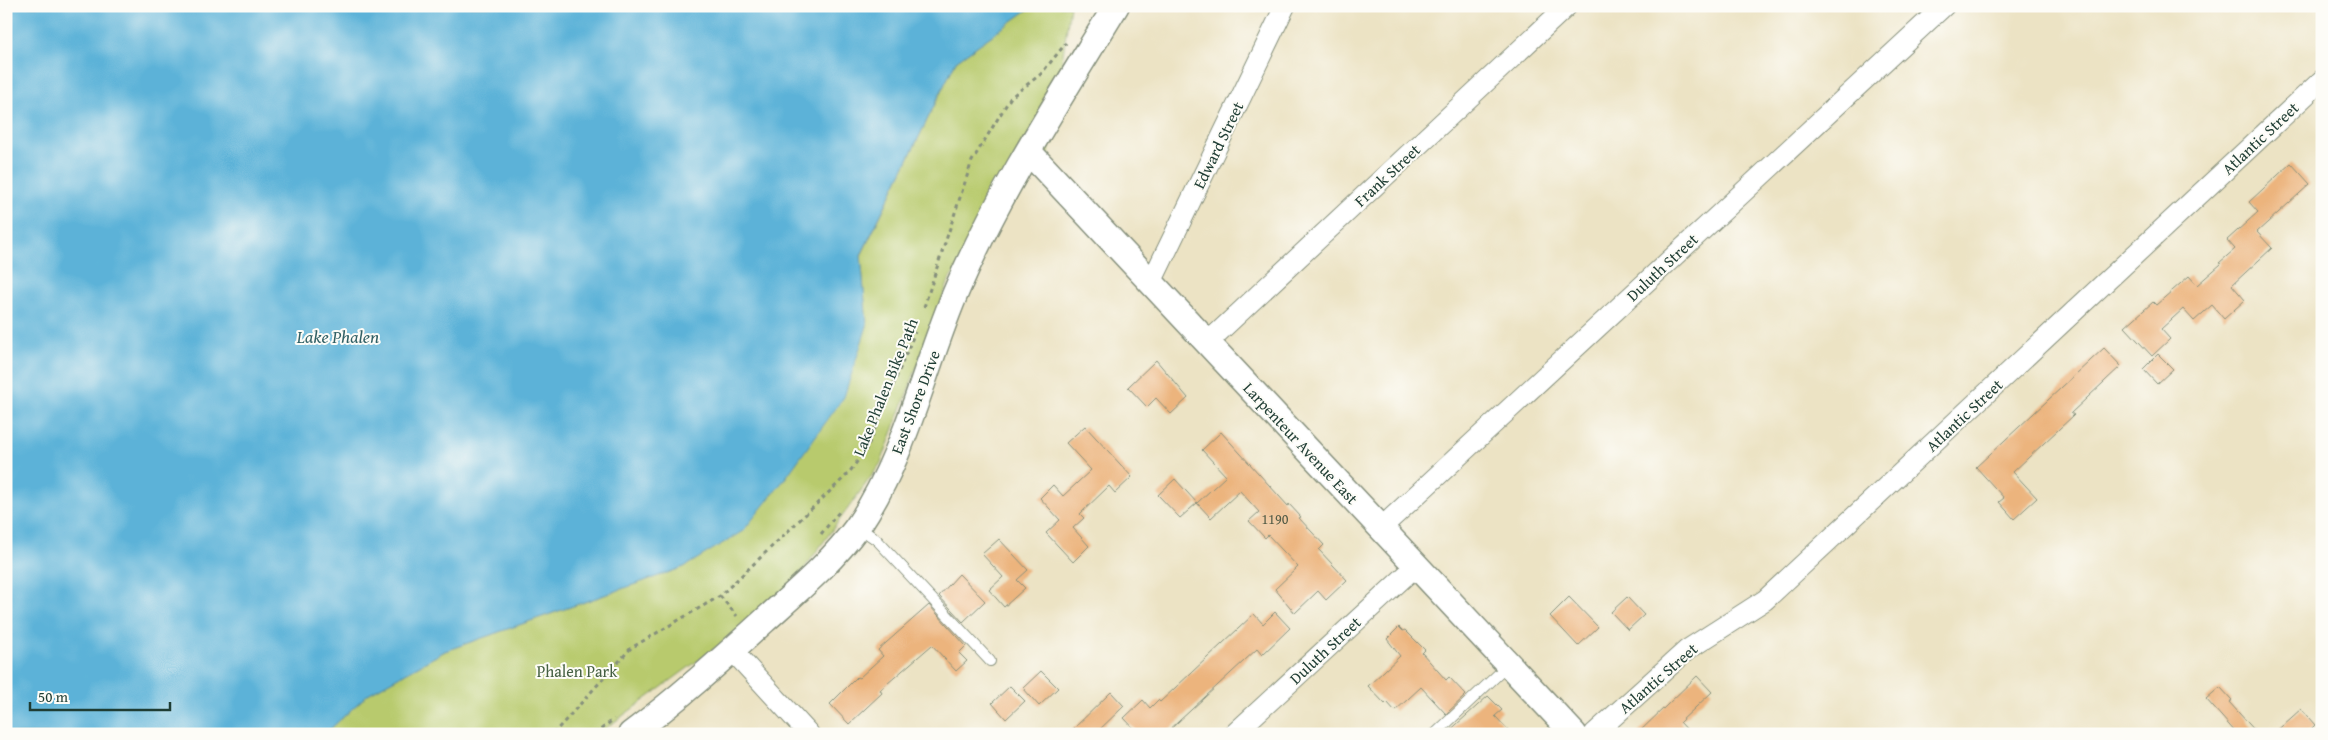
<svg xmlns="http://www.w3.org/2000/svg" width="2328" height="740" font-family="'Gentium Book Plus',serif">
	<rect width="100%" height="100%" fill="#fdfcf7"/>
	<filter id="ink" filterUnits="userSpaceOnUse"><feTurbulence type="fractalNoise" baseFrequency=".02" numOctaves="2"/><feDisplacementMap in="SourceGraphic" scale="10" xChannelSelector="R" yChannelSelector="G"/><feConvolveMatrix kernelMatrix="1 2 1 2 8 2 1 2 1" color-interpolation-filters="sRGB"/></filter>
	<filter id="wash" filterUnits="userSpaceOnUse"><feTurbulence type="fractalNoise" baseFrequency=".0096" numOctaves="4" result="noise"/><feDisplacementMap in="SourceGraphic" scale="20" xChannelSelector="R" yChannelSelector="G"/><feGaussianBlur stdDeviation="1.12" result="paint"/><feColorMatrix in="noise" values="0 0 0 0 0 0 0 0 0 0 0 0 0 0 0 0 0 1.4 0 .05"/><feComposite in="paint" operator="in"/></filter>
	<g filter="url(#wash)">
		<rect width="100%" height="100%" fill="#ece3c4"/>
		<path fill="#b8ca6d" stroke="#6c8450" d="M 1033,6 L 1070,6 L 1048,160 L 950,278 L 881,463 L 782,599 L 602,731 L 604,734 L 325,734 L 368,694 L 445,651 L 684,567 L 743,530 L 867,326 L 861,256 L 956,61 Z"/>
		<path fill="#5bb2d8" stroke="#3d7886" d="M 6,6 L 1033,6 L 956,61 L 861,255 L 867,326 L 844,397 L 784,480 L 743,531 L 684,567 L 445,651 L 368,694 L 325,734 L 6,734 Z"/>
		<g id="blocks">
			<path fill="#ecb47d" d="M 2291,163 L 2310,184 L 2257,232 L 2272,248 L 2232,285 L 2245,300 L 2224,319 L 2212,305 L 2194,321 L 2183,309 L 2161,329 L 2170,339 L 2152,356 L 2125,327 L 2153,302 L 2156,305 L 2189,276 L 2197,285 L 2221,264 L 2219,263 L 2235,249 L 2227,240 L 2258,212 L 2249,202 Z
				M 2104,348 L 2121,366 L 2071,413 L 2074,415 L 2013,472 L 2037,498 L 2014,519 L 1999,502 L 2004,498 L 1976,467 Z
				M 2158,354 L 2173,369 L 2157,384 L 2143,369 Z
				M 1156,360 L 1188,398 L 1171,414 L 1156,398 L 1147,407 L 1128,387 Z
				M 1085,426 L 1132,477 L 1115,493 L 1109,486 L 1080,514 L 1084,518 L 1073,528 L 1089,546 L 1073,562 L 1046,533 L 1060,520 L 1040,498 L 1053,485 L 1063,496 L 1091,470 L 1066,443 Z
				M 1221,432 L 1288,506 L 1289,504 L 1301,517 L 1299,518 L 1324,545 L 1319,550 L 1347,580 L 1326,600 L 1318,591 L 1295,613 L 1275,589 L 1298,567 L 1268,535 L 1265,538 L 1249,521 L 1259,512 L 1240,491 L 1211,518 L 1197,503 L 1226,476 L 1202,450 Z
				M 1175,479 L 1197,503 L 1180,518 L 1158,495 Z
				M 999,539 L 1028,570 L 1017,580 L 1025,588 L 1004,607 L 989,590 L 1003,577 L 982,554 Z
				M 959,574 L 985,601 L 963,622 L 939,596 Z
				M 1569,597 L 1598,627 L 1578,646 L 1550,616 Z
				M 1627,597 L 1644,615 L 1628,630 L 1611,612 Z
				M 929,605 L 966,646 L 959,653 L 967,661 L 956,671 L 932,645 L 880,690 L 882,693 L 849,724 L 830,704 L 857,677 L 859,678 L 883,656 L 878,650 Z
				M 1275,612 L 1290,628 L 1262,655 L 1257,649 L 1165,734 L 1139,734 L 1124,718 L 1143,700 L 1150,708 L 1158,700 L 1160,702 L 1254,614 L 1263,624 Z
				M 1399,627 L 1403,631 L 1405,630 L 1425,650 L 1422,653 L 1446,680 L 1449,677 L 1466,695 L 1446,714 L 1421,687 L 1395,711 L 1387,702 L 1385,704 L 1368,686 L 1400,656 L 1387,639 Z
				M 1041,671 L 1058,688 L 1039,706 L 1023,688 Z
				M 1697,676 L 1712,692 L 1680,722 L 1691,734 L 1637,734 Z
				M 1010,686 L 1025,701 L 1006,719 L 992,703 Z
				M 2220,687 L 2232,700 L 2229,702 L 2258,734 L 2237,734 L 2206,699 Z
				M 1111,692 L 1124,706 L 1095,734 L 1068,734 Z
				M 1488,696 L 1502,710 L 1495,716 L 1512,734 L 1446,734 Z
				M 2301,709 L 2315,725 L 2306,734 L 2273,734 Z"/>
		</g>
	</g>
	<g filter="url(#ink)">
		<use href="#blocks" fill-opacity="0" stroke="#86907c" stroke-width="1"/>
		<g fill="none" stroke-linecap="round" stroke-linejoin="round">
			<defs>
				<path id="service" d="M 858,527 L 877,540 L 990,661
					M 1435,734 L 1508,665"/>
				<path id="minor" d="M 1151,283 L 1285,6
					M 1207,343 L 1567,6
					M 1381,528 L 1944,6
					M 732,650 L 809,734
					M 1234,734 L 1416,566
					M 1594,734 L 1687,650 L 1765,600 L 2322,80"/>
				<path id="tertiary" d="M 1028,151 L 1574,734
					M 631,734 C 678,699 721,660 764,621 C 797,591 832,562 858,526 C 907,454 924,365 958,287 C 1001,188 1060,98 1116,6"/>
			</defs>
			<use href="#service" stroke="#86907c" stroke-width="12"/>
			<use href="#minor" stroke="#86907c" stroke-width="22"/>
			<use href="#tertiary" stroke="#86907c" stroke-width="28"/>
			<path stroke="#86907c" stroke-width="3" stroke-dasharray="4 4" stroke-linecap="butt" d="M 924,307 L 972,161 L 1011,97 L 1041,74 L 1066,43
				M 821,534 L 839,512
				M 720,596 L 737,616
				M 553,734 L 631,648 L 720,596 L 848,474 L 867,448 L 915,332
				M 595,734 L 614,719"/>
			<use href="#service" stroke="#fff" stroke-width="10"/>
			<use href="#minor" stroke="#fff" stroke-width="20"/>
			<use href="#tertiary" stroke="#fff" stroke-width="25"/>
		</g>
	</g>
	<g text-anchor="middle" stroke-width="4" stroke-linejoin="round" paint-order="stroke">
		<g font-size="14" fill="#525b46">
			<text x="1275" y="524">1190</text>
		</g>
		<g font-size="16" fill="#1f3d34" stroke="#fdfcf7">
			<text transform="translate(2260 138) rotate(-43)" y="6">Atlantic Street</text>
			<text transform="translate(1218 145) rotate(-64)" y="6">Edward Street</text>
			<text transform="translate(1387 175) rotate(-43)" y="6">Frank Street</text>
			<text transform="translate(1662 267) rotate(-43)" y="6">Duluth Street</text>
			<text transform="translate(885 387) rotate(-68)" y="6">Lake Phalen Bike Path</text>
			<text transform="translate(915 402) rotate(-69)" y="6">East Shore Drive</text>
			<text transform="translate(1964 415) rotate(-43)" y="6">Atlantic Street</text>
			<text transform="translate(1301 443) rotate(47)" y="6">Larpenteur Avenue East</text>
			<text transform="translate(1325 650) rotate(-43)" y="6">Duluth Street</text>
			<text transform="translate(1658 678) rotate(-41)" y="6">Atlantic Street</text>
		</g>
		<g font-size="16" fill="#456042" stroke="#fdfcf7">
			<text x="577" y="677">Phalen Park</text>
		</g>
		<g font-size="18" font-style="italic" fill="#316065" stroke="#fdfcf7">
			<text x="338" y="343">Lake Phalen</text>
		</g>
	</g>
	<rect width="2328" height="740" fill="none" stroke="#fdfcf7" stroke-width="25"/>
	<path d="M30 702v8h140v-8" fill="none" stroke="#1f3d34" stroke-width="2.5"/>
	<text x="38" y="702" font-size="15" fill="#1f3d34" stroke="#fdfcf7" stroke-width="4" paint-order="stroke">50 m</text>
</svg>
